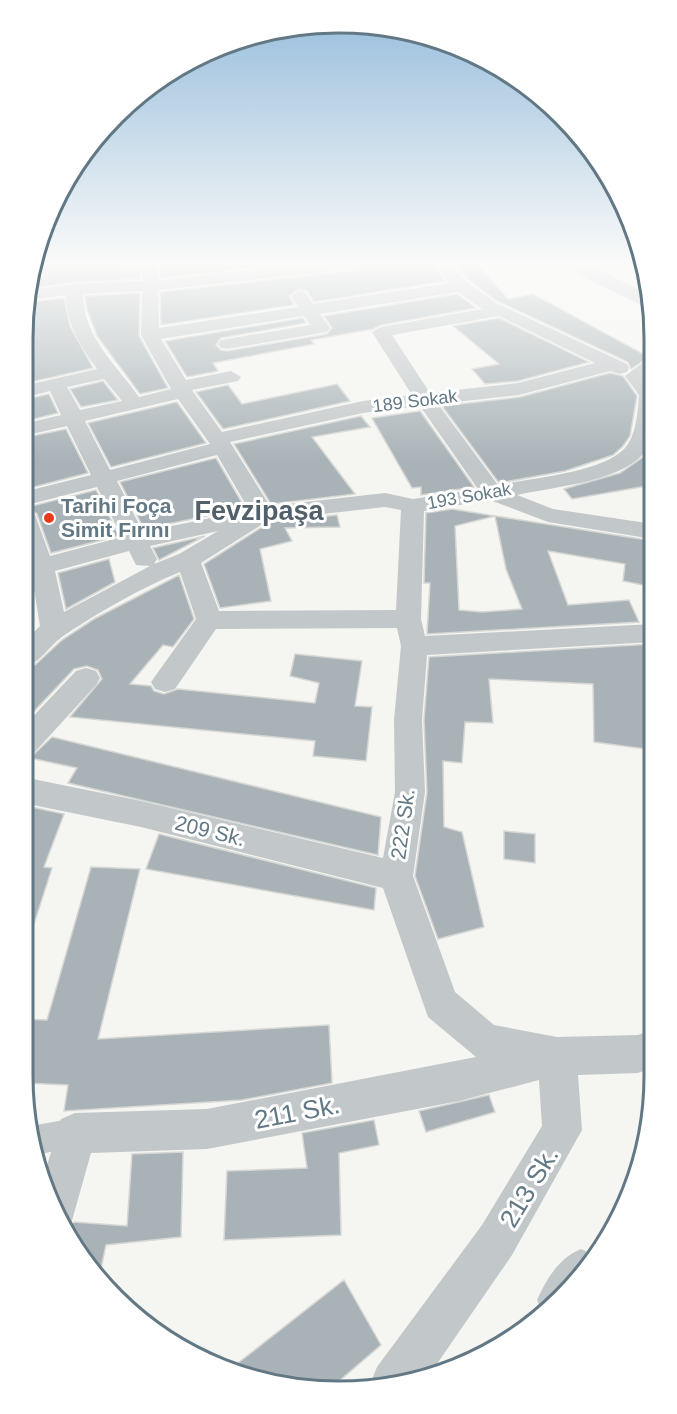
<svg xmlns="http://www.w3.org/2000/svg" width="677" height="1414" font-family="Helvetica,sans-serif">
	<rect width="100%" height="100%" fill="#f5f5f1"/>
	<path fill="#a9b3b7" stroke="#d6d6d4" stroke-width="1.5" d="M 38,263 L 119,263 L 121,268 L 140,266 L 140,279 L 75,282 L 33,288 Z
		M 160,263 L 294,263 L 160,278 Z
		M 369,263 L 432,263 L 445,281 L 314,302 L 307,291 L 299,289 L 289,296 L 294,305 L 161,325 L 160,292 L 359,270 Z
		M 453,263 L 476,263 L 508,299 L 533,294 L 649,357 L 631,369 L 628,362 L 497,301 L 469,280 Z
		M 140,293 L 139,336 L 168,388 L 140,394 L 97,336 L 87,309 L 85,296 Z
		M 457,294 L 476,308 L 381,325 L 373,329 L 311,340 L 314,344 L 213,363 L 218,371 L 187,377 L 165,341 L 303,318 L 306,323 L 221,338 L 216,345 L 221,350 L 227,351 L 327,334 L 332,328 L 324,316 Z
		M 64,298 L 70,326 L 93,368 L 22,384 L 22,338 L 30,302 Z
		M 499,318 L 589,362 L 518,381 L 485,384 L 472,369 L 499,364 L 453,326 Z
		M 610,373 L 623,376 L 637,396 L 630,436 L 623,446 L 613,455 L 565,471 L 499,483 L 442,406 L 520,397 Z
		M 103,381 L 118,400 L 81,407 L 70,389 Z
		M 337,384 L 350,401 L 223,429 L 196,392 L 228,385 L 242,404 Z
		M 49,394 L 58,413 L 22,422 L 22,400 Z
		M 177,402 L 206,443 L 111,467 L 88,423 Z
		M 420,411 L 474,487 L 421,495 L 421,487 L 412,488 L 372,418 Z
		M 361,416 L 370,427 L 312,437 L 355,494 L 271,504 L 234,444 Z
		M 66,429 L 88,473 L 22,490 L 22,438 Z
		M 652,441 L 652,485 L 572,499 L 564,489 L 620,473 L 646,455 Z
		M 216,458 L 245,508 L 144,529 L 120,482 Z
		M 96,490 L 119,536 L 51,553 L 37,514 L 28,507 Z
		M 452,509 L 495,516 L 455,526 L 459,610 L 482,612 L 522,609 L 506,569 L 495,516 L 653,541 L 653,587 L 623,581 L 625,564 L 548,551 L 568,605 L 629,600 L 639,622 L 427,634 L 430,583 L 424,583 L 426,513 Z
		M 337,515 L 340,527 L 285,528 L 292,541 L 260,549 L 271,601 L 220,608 L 204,564 L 270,522 Z
		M 205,536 L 159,560 L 153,548 Z
		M 109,559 L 115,582 L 66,609 L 58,573 Z
		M 179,575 L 194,619 L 173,647 L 163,645 L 130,684 L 151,686 L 154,691 L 164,694 L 178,689 L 315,703 L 319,683 L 290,676 L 295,654 L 362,661 L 355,706 L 372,707 L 366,761 L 313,756 L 315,741 L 70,717 L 102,679 L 98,670 L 87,666 L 74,669 L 22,724 L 22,670 L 36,664 L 62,640 L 94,619 Z
		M 30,580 L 33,597 L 22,599 L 22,581 Z
		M 653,644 L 653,750 L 594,742 L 593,684 L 489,679 L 493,723 L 465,722 L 462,763 L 443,761 L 444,827 L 462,832 L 484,927 L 438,939 L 415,876 L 427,792 L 424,720 L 429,657 Z
		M 52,737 L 381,817 L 378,855 L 68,783 L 77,768 L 30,758 Z
		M 22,805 L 64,814 L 44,867 L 52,868 L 27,946 L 22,946 Z
		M 504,831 L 535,834 L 535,863 L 504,859 Z
		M 159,834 L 376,888 L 374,910 L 146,869 Z
		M 91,867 L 140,869 L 98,1039 L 329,1025 L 332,1083 L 242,1100 L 64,1111 L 68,1085 L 24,1083 L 22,1019 L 47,1020 Z
		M 489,1095 L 495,1112 L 426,1132 L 419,1111 Z
		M 374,1120 L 379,1145 L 339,1153 L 341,1235 L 224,1240 L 227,1171 L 307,1168 L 302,1133 Z
		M 183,1152 L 181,1237 L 106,1245 L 99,1278 L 88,1268 L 67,1228 L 74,1222 L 127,1226 L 132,1154 Z
		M 344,1280 L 381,1345 L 332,1387 L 277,1385 L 233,1367 Z"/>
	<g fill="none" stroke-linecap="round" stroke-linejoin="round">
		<path fill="#c2c7c9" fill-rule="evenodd" d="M 75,1118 L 86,1122 L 90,1133 L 86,1144 L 36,1155 L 31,1126 Z"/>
		<path fill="#c2c7c9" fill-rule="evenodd" d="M 142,263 L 158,263 L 158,280 L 315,263 L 367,263 L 359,268 L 158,290 L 159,328 L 298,307 L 291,296 L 299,291 L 305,292 L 313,304 L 449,283 L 434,263 L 450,263 L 467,282 L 496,303 L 627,364 L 629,368 L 627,372 L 620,374 L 610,371 L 519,395 L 438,404 L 498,485 C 531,478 602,473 625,448 C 636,436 638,411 639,395 L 625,376 L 645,361 L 652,359 L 652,373 L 646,377 C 655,389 652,403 652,418 C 652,429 652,444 644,453 C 620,482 552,487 517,495 L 553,509 L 653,524 L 653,539 L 548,522 L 490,500 L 424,511 L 421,619 L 425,636 L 653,624 L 653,642 L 427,655 L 422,720 L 425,792 L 413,876 L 455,992 L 494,1025 L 557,1037 L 638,1035 L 654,1029 L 654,1067 L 638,1073 L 578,1075 L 582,1130 L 512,1255 L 430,1374 L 380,1389 L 372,1388 L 370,1384 L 377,1367 L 482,1225 L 542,1126 L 539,1080 L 459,1101 L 207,1149 L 91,1153 L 71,1224 L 66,1226 L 42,1182 L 61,1119 L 75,1113 L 207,1109 L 476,1057 L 428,1017 L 383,888 L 141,827 L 23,803 L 23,777 L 141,801 L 383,858 L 395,792 L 394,720 L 401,646 L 397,628 L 216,629 L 175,689 L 165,692 L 155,689 L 151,682 L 196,619 L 180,572 C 141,588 101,611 66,634 C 50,644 41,663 23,668 L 23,643 L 40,626 L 32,577 L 23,579 L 23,563 L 28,561 L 23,546 L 23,508 L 31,510 L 35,515 L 50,556 L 122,537 L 97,487 L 23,506 L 23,492 L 91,475 L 67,426 L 23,436 L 23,424 L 61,415 L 50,391 L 23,398 L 23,386 L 97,369 C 81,347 66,323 66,295 L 31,300 L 32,290 L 75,284 L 142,281 ZM 142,291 L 141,335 L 171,389 L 139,397 C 116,364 83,337 83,294 ZM 458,292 L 482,309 L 381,327 L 372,332 L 412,395 L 363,401 L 222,432 L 192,390 L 238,381 L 241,377 L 231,371 L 186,380 L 161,339 L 304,316 L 310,325 L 221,340 L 218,344 L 221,348 L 227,349 L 327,332 L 330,328 L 320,314 ZM 499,316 L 595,363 L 518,383 L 430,393 L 392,335 ZM 104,379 L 122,401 L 80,410 L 67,387 ZM 178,399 L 210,444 L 110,470 L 85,421 ZM 420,406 L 478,489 L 413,499 L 385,493 L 270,506 L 230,442 L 363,413 ZM 217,455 L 249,510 L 143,532 L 117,481 ZM 385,507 L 401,510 L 396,610 L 219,611 L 201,563 L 269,520 ZM 218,531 L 179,554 L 154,564 L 157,559 L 150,546 ZM 129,551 L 136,565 L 150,566 L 64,612 L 55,571 Z
			M 86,668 L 96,671 L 100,678 L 96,685 L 33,754 L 23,758 L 23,727 L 76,671 Z
			M 581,1249 L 592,1254 L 562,1299 L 543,1313 L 537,1300 C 547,1278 559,1258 581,1249 Z"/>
		<path fill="#c2c7c9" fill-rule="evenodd" d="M 561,263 L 585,263 L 652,296 L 652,310 L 563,267 Z"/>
	</g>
	<linearGradient id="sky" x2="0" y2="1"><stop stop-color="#95bcdc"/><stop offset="0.57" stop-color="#fafaf9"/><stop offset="1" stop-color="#fafaf9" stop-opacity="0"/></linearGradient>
	<rect width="677" height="461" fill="url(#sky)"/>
	<circle fill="#ed381a" stroke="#fff" stroke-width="2" cx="49" cy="518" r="6"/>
	<g text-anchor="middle" stroke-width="6" stroke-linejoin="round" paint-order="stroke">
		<g font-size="18" fill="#627884" stroke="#fff">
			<text transform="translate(415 401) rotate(-7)" y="6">189 Sokak</text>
			<text transform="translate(469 496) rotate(-10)" y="6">193 Sokak</text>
		</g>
		<g font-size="21" font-weight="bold" fill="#627884" stroke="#fff" text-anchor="start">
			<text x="61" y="513">Tarihi Foça<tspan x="61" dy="24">Simit Fırını</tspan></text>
		</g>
		<g font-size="21" fill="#627884" stroke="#fff">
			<text transform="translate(403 824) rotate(-82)" y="7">222 Sk.</text>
			<text transform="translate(210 831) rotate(14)" y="7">209 Sk.</text>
		</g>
		<g font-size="26" fill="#627884" stroke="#fff">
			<text transform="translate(297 1112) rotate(-11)" y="9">211 Sk.</text>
			<text transform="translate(529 1187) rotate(-59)" y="9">213 Sk.</text>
		</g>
		<g font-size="27" font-weight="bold" fill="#516069" stroke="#fff">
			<text x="259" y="520">Fevzipaşa</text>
		</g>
	</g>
	<path d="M0 0H677V1414H0ZM338 33H339A305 305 0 0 1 644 338V1076A305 305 0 0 1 339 1381H338A305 305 0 0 1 33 1076V338A305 305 0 0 1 338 33Z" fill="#fff" fill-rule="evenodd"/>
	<path fill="none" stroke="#627884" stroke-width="3" d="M338 33H339A305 305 0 0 1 644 338V1076A305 305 0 0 1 339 1381H338A305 305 0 0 1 33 1076V338A305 305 0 0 1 338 33Z"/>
</svg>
